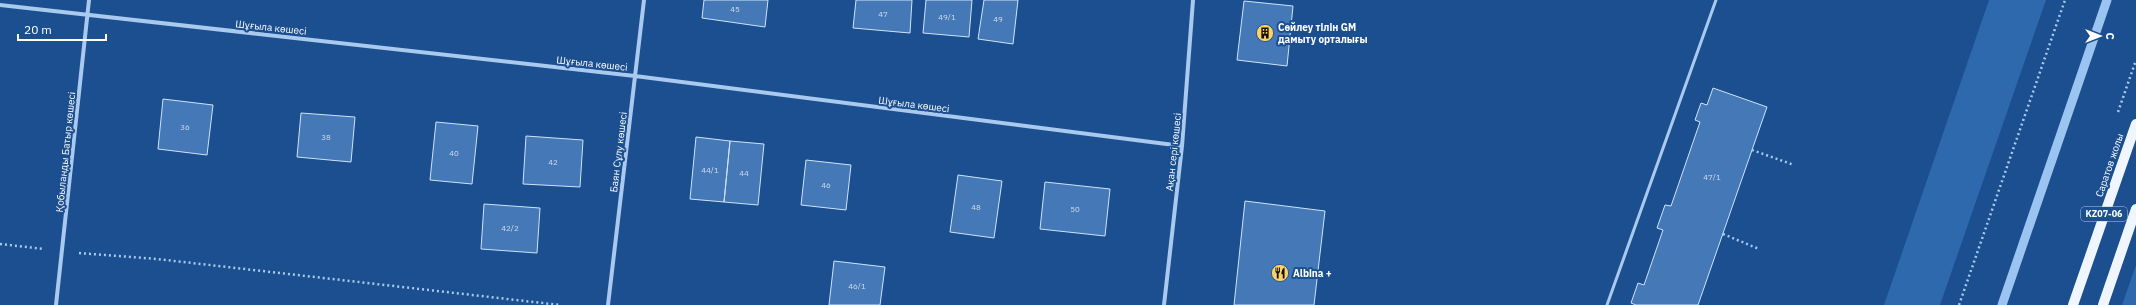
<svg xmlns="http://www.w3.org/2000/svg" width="2136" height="305" font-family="'IBM Plex Sans',sans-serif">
	<rect width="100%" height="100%" fill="#1b4f8f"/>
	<path fill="#2e69ad" d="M 1989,0 L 2046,0 L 1940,305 L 1884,305 Z
		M 2136,265 L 2136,305 L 2122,305 Z"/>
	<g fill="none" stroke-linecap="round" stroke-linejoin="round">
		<path stroke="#9cc4f0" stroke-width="9" d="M 2002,305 L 2107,0"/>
	</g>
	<path fill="#4478b7" stroke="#cfe3fa" d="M 704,0 L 768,0 L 765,27 L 702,18 Z
		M 856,0 L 912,0 L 910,33 L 853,28 Z
		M 926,0 L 972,0 L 969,37 L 923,33 Z
		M 984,0 L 1018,0 L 1013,44 L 978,39 Z
		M 1244,1 L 1293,6 L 1287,66 L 1237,60 Z
		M 1713,88 L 1767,107 L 1698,305 L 1636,305 L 1631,303 L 1638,283 L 1644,285 L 1663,230 L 1657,228 L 1665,205 L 1671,206 L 1700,122 L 1695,120 L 1701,103 L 1707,105 Z
		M 163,99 L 213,105 L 207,155 L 158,149 Z
		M 301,113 L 355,117 L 351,162 L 297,157 Z
		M 436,122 L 478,126 L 472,184 L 430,180 Z
		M 526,136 L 583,140 L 580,187 L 523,184 Z
		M 696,137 L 730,141 L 724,202 L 690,199 Z
		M 730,141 L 764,144 L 758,205 L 724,202 Z
		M 806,160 L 851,165 L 846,210 L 801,205 Z
		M 958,175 L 1002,181 L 994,238 L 950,232 Z
		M 1045,182 L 1110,189 L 1105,236 L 1040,229 Z
		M 1245,201 L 1325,211 L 1314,305 L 1234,305 Z
		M 484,204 L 540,208 L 537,253 L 481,249 Z
		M 834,261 L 885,267 L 880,305 L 829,305 Z"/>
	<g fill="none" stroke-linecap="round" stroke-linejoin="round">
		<path stroke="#a9c9ee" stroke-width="2.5" stroke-dasharray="2 3" stroke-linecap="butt" d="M 2118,112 L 2136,60
			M 1752,150 L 1794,165
			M 1723,234 L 1759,249
			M 0,244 L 44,249
			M 79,253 L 157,259 L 560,305
			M 1959,305 L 2065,0"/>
		<path stroke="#a9c9ee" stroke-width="3" d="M 1607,305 L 1716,0"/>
		<path stroke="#a9c9ee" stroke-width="4" d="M 0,5 L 635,76 L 1182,146
			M 56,305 L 89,0
			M 608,305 L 644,0
			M 1164,305 L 1182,146 L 1193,0"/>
		<path stroke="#f0f6ff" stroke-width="10" d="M 2073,305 L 2136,124
			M 2103,305 L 2136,209"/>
	</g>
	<defs>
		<symbol id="building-disc" viewBox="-11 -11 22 22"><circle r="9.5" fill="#ffd166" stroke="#1b4f8f"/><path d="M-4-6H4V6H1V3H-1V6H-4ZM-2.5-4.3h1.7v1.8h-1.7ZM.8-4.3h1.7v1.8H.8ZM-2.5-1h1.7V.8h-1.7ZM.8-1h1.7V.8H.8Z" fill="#111"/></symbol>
		<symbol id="restaurant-disc" viewBox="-11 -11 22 22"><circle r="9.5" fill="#ffd166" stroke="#1b4f8f"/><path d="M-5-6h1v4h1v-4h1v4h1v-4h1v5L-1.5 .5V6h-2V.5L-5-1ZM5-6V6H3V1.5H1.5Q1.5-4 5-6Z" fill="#111"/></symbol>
	</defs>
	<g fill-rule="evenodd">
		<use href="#building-disc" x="1255" y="23" width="20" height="20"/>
		<use href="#restaurant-disc" x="1270" y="263" width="20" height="20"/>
	</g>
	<g text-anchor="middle" stroke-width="4" stroke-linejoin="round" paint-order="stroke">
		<g font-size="8" fill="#d0dded">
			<text x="735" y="12">45</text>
			<text x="883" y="17">47</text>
			<text x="947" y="20">49/1</text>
			<text x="998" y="22">49</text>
			<text x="185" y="130">36</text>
			<text x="326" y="140">38</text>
			<text x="454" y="156">40</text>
			<text x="553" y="165">42</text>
			<text x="710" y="173">44/1</text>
			<text x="744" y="176">44</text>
			<text x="1712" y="180">47/1</text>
			<text x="826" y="188">46</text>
			<text x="976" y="210">48</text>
			<text x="1075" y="212">50</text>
			<text x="510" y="231">42/2</text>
			<text x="857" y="289">46/1</text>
		</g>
		<rect fill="#1b4f8f" stroke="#bbcadd" stroke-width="1" x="2081" y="207" width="46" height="14" rx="3"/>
		<g font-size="9" font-weight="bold" fill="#fff">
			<text x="2104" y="217">KZ07-06</text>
		</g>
		<g font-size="10" fill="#fff" stroke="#1b4f8f">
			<text transform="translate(271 27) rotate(6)" y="4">Шұғыла көшесі</text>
			<text transform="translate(592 63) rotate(6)" y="4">Шұғыла көшесі</text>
			<text transform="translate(914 104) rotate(7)" y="4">Шұғыла көшесі</text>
			<text transform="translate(65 152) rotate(-84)" y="4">Қобыланды Батыр көшесі</text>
			<text transform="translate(618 152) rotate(-83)" y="4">Баян Сұлу көшесі</text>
			<text transform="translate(1173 152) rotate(-84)" y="4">Ақан сері көшесі</text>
			<text transform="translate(2109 165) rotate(-71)" y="4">Саратов жолы</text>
		</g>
		<g font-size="10" font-weight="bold" fill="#fff" stroke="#1b4f8f" text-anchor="start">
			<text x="1278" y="31">Сөйлеу тілін GM<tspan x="1278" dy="12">дамыту орталығы</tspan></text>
			<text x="1293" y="277">Albina +</text>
		</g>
	</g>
	<g transform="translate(2100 36) rotate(90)" stroke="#1b4f8f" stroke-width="3" paint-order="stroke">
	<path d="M0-3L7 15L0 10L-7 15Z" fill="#ffffff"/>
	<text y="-6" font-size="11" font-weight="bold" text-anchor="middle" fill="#ffffff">С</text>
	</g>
	<path d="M18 34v6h88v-6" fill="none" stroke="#ffffff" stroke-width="2"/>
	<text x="24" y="34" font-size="12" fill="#ffffff" stroke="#1b4f8f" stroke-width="3" paint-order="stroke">20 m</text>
</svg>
